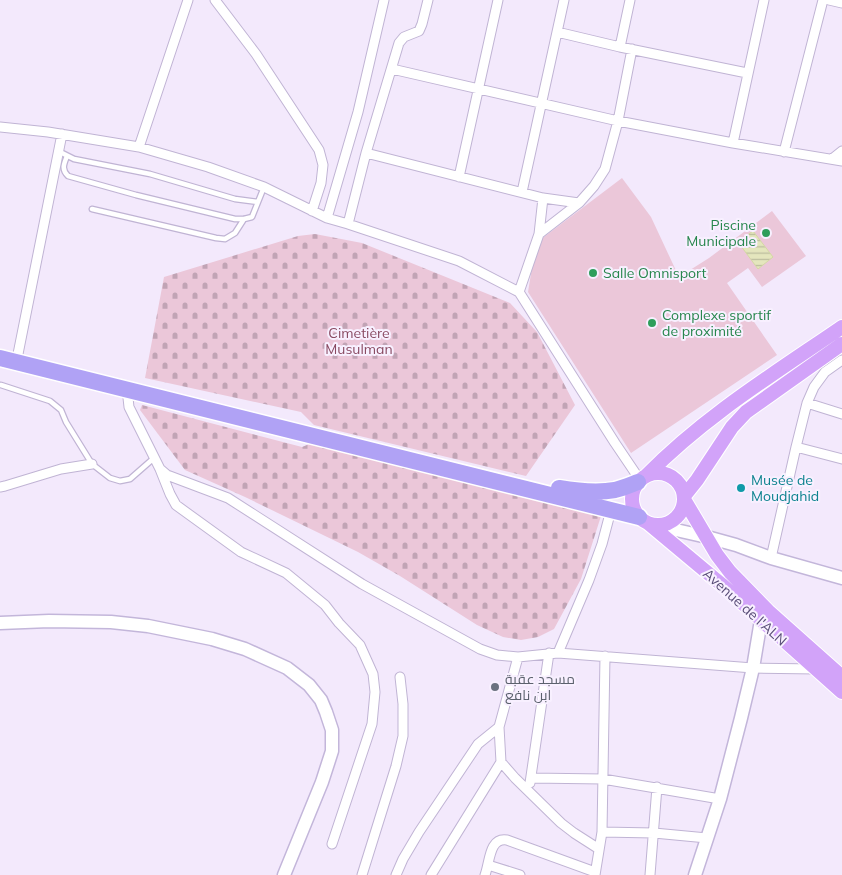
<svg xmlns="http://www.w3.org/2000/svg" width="842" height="875" font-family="Mulish,Cairo,sans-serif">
	<defs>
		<pattern id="cemetery-stones" width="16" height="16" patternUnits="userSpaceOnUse" patternTransform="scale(1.25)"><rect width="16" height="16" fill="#ebc7d9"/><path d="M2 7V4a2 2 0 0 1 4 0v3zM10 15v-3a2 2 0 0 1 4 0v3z" fill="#c1a4b5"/></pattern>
		<pattern id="water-rules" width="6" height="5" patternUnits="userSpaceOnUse" patternTransform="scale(1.25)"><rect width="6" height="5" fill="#e4e6bd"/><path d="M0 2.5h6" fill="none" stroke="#bcbd9e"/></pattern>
	</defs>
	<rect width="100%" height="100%" fill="#f3e9fc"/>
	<path fill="#ebc7d9" d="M 622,178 L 651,217 L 679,277 L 709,258 L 772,211 L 806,256 L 762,287 L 748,268 L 727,283 L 777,355 L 631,453 L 528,292 L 536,243 Z"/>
	<path fill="url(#cemetery-stones)" d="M 315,234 L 362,243 L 510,303 L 537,332 L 575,405 L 526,476 L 314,425 L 301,412 L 145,378 L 164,277 L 298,236 Z
		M 142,405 L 302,447 L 319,440 L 601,516 L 581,579 L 554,629 L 538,637 L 521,640 L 503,637 L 477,625 L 400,576 L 358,552 L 245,497 L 185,470 L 140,410 Z"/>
	<path fill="url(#water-rules)" stroke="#d4d8a4" d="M 753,231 L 773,257 L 758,269 L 738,242 Z"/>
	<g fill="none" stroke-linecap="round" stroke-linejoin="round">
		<defs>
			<path id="lane" d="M 58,151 L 74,159 L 150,174 L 235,199 L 258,202 L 264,187
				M 67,156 C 64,164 61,169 68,176 L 136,195 L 235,219 L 244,219 L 252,217 L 258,202
				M 92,209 L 216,238 L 225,239 L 235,233 L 244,219
				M 1,385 L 50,401 L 61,410 L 66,422 L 92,464 L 110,478 L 120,481 L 130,479 L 154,458"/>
			<path id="street" d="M 215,0 L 256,54 L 319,150 L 323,165 L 321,183 L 312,211
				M 829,0 L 842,3
				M 557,32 L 620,47 L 747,73
				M 620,47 L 630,0
				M 392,69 L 618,121 L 733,143 L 842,161
				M 0,127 L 48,132 L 139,147 L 208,167 L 264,187 L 327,218 L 348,224 L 459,261 L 519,292 L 615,443 L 640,480
				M 733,143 L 764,0
				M 139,147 L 188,0
				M 784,152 L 823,0
				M 366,153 L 543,198 L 579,203
				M 832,159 L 842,151
				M 459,177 L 498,0
				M 522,192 L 564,0
				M 327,218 L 358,112 L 384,0
				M 348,224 L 366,153 L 399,43 L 404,37 L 419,31 L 422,24 L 428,0
				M 539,234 L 579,203 L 594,186 L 605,169 L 618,121 L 632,49
				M 519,292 L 539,234 L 543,198
				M 18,354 L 62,134
				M 127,389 L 129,407 L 160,469 L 167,475 L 228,498 L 362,584 L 480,649 L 497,655 L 518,657 L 558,653 L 753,668 L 816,669
				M 807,403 L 842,414
				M 796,447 L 842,459
				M 160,469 L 170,494 L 176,505 L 241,552 L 286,573 L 325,605 L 339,623 L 360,645 L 373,674 L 375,692 L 372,724 L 332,844
				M 0,487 L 5,486 L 61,469 L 92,464
				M 771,558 L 796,447 L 807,403 L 814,387 L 825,372 L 842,360
				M 558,653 L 589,580 L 602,544 L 611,510
				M 605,656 L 602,832 L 654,833 L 707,838
				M 518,657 L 499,727 L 501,762 L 515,778 L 561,823 L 574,833 L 599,849
				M 531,778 L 603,779 L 720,799
				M 530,783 L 549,653
				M 488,865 L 520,875
				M 362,875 L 396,766 L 403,736 L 403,704 L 400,677
				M 396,875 L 403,859 L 419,832 L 478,744 L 499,727
				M 431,875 L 501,762
				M 485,875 C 490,862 489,837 507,840 L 595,872
				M 595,875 L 602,832
				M 650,875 L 657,787"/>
			<path id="secondary" d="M 654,525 L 707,537 L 736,545 L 771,558 L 842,578
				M 0,623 L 49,621 L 111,622 L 148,626 L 212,639 L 245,649 L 287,668 L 309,685 L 321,700 L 326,712 L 332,730 L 332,751 L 322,782 L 284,875
				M 695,875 L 720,799 L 741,718 L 753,668 L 761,620 L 767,613"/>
			<path id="primary" d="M632 499a26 26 0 1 1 52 0a26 26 0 1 1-52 0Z
				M 647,475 C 705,416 775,373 842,327
				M 685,495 L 697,480 L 732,427 L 746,412 L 842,344
				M 685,501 L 717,555 L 730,572 L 768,611 L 842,677
				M 648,523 L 721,584 L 842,692"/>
			<path id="highway" d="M 0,358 L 639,517
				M 559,488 C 577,491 597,493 615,490 C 623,488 630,485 638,482"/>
		</defs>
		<use href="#lane" stroke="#c0b4d4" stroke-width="7"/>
		<use href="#street" stroke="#c0b4d4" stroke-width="11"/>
		<use href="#secondary" stroke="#c3b6da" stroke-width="15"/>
		<use href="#primary" stroke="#fff" stroke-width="16"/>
		<use href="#highway" stroke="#fff" stroke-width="19"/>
		<use href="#lane" stroke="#fff" stroke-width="4.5"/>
		<use href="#street" stroke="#fff" stroke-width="9"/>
		<use href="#secondary" stroke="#fff" stroke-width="12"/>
		<use href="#primary" stroke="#d2a3f9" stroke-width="14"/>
		<use href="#highway" stroke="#b0a2f5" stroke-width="16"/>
	</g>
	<g fill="#2e9e5b" stroke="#f8f0ff" stroke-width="2">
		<circle cx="766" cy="233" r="5"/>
		<circle cx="593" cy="273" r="5"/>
		<circle cx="652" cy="323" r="5"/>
	</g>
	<circle fill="#0f9aa8" stroke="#f8f0ff" stroke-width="2" cx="741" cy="488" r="5"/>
	<circle fill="#6b7280" stroke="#f8f0ff" stroke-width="2" cx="495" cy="687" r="5"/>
	<g text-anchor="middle" stroke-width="4" stroke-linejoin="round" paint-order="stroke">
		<g font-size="14" fill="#27864d" stroke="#f8f0ff" text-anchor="start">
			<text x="756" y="230" text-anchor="end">Piscine<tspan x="756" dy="16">Municipale</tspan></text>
			<text x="603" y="278">Salle Omnisport</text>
			<text x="662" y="320">Complexe sportif<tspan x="662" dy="16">de proximité</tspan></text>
		</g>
		<g font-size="14" fill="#894a62" stroke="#f8f0ff">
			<text x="359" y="338">Cimetière<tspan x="359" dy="16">Musulman</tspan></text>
		</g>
		<g font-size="14" fill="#0d838f" stroke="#f8f0ff" text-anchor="start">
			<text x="751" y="485">Musée de<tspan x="751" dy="16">Moudjahid</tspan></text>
		</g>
		<g font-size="14" fill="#584d77" stroke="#f8f0ff">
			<text transform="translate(745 607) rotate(42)" y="5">Avenue de l'ALN</text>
		</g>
		<g font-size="14" fill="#5b616d" stroke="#f8f0ff" text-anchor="start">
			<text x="505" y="684">مسجد عقبة<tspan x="505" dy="16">ابن نافع</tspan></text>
		</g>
	</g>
</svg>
